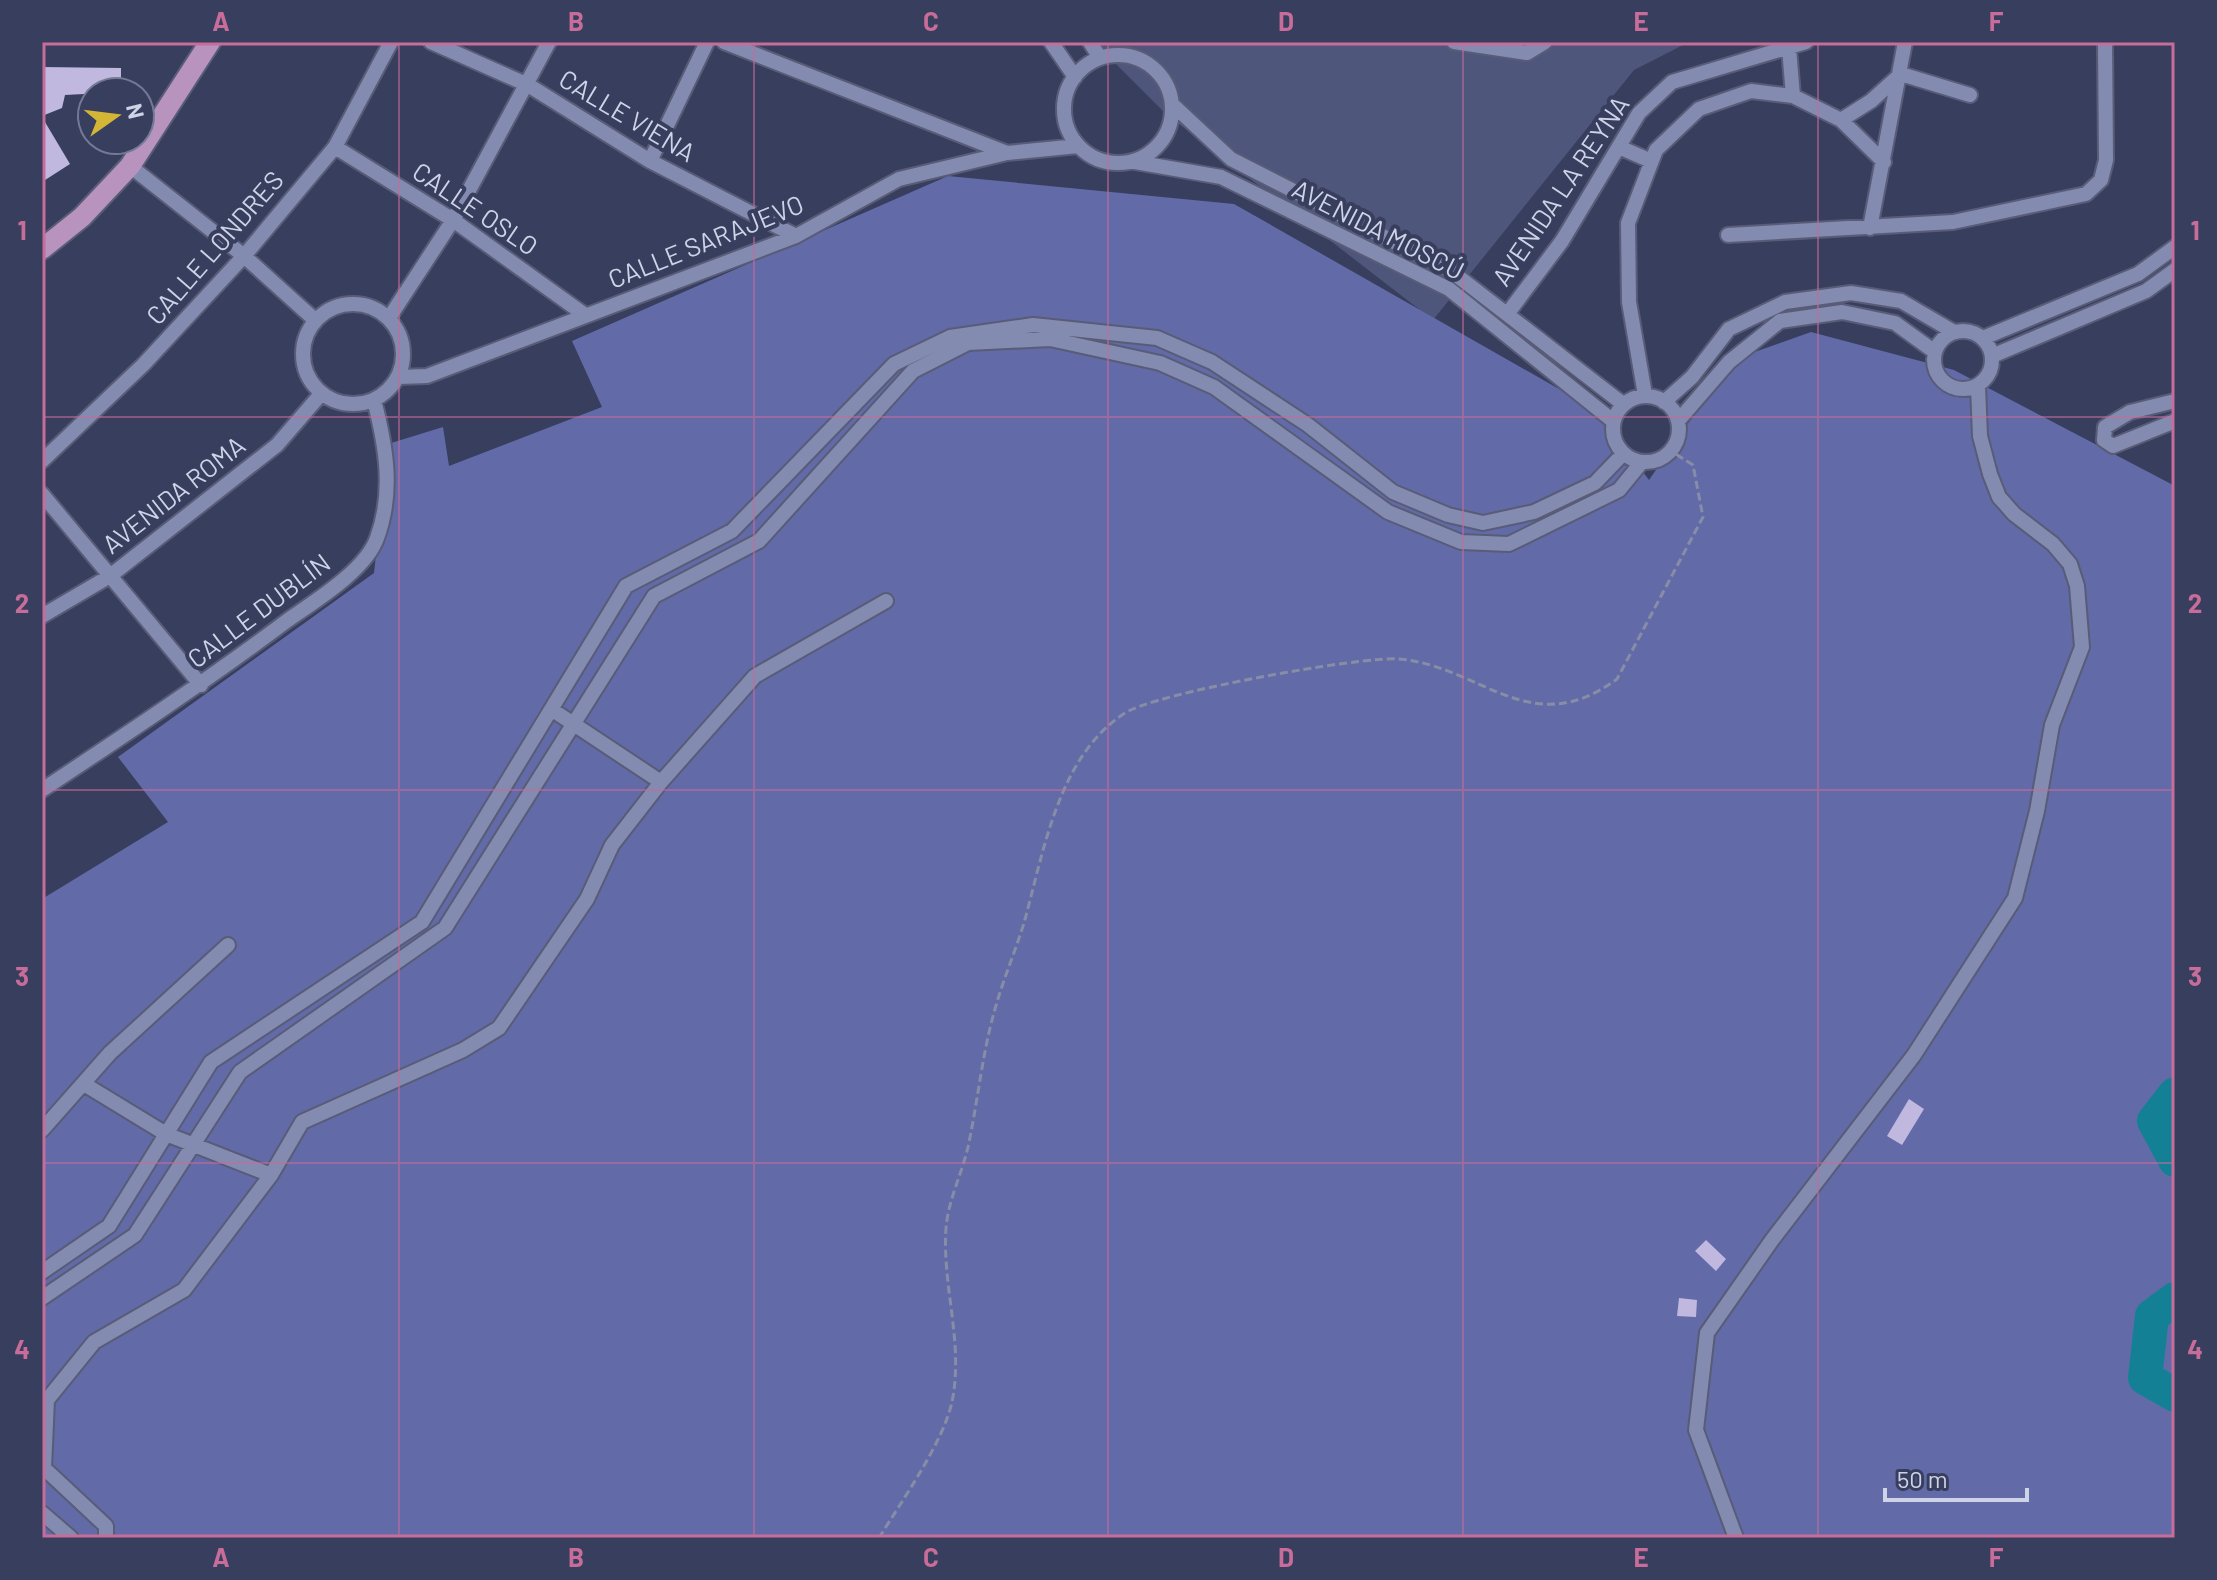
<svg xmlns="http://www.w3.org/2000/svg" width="2217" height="1580" font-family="Barlow,sans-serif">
	<rect width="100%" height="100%" fill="#383e5e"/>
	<path fill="#4f567b" d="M 1094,42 L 1689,42 L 1634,70 L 1433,320 L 1165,113 Z"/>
	<path fill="#626ba7" d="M 948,176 L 1234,204 L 1596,410 L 1649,480 L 1732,360 L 1811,332 L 1954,370 L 2175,486 L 2175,1538 L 42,1538 L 42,899 L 168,822 L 118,757 L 374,573 L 388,444 L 443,427 L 449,466 L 602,407 L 572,341 Z"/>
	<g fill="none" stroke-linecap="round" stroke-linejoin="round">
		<path stroke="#138096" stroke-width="34" d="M 2175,1094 L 2154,1121 L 2175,1160
			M 2175,1299 L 2152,1316 L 2145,1378 L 2175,1395"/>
	</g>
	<path fill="#c1b8df" d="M 42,67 L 121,68 L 121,92 L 65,95 L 62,108 L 42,116 Z
		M 42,117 L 70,164 L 42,182 Z
		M 1909,1099 L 1924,1109 L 1902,1145 L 1887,1136 Z
		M 1706,1240 L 1726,1259 L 1716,1271 L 1695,1251 Z
		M 1679,1298 L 1697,1300 L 1696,1317 L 1677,1316 Z"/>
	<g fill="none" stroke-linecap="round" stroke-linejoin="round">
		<defs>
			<path id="minor" d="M 431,42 L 528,85 L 650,161 L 796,236
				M 724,42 L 1007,153
				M 1051,42 L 1075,77
				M 1090,42 L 1100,58
				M 1454,42 L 1527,53 L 1545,42
				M 1789,48 L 1793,96
				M1064 109a54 54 0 1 1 108 0a54 54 0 1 1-108 0Z
				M 1172,104 L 1231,159 L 1451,271 L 1623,404
				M 1841,120 L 1871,101 L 1901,74 L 1970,95
				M 335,147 L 453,220 L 585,315
				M 1619,147 L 1651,161
				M 650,161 L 707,42
				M 1135,162 L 1221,177 L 1449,289 L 1613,421
				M 130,166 L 244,256 L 315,320
				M 1870,228 L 1905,42
				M 1728,235 L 1953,222 L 2086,194 L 2101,180 L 2106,160 L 2105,42
				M303 354a50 50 0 1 1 100 0a50 50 0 1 1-100 0Z
				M 1508,313 L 1562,241 L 1639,113 L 1672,82 L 1806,42
				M 389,318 L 453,220 L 549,42
				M1934 360a29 29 0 1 1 58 0a29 29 0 1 1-58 0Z
				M 1983,338 L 2138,274 L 2175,247
				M 1992,356 L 2146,291 L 2175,270
				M 399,377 L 427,376 L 796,236 L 899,179 L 1007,153 L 1078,146
				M 1645,395 L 1629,302 L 1628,223 L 1656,150 L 1699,109 L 1751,91 L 1793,96 L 1841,120 L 1884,162
				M1613 429a33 33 0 1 1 66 0a33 33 0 1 1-66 0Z
				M 2175,401 L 2130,412 L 2105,427 L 2104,440 L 2113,446 L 2175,421
				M 1664,402 L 1692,377 L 1729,329 L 1785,302 L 1851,293 L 1901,301 L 1954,332
				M 1678,421 L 1729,362 L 1780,321 L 1842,312 L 1895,323 L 1935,352
				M 42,461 L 143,365 L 244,256 L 335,147 L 391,42
				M 42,494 L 201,685
				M 42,616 L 110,576 L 277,445 L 321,394
				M 551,709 L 661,782
				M 42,790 C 125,735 208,680 288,620 C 315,601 366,570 377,538 C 394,492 386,446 374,400
				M 84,1084 L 166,1134 L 271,1175
				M 42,1130 L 110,1053 L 228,945
				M 42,1272 L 109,1226 L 211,1062 L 422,922 L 626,586 L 732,531 L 894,364 L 950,337 L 1033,325 L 1157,338 L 1212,362 L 1308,425 L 1393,492 L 1448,515 L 1483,523 L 1534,512 L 1595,483 L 1623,454
				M 42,1298 L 135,1235 L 240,1072 L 445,928 L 654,596 L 759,541 L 913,371 L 968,343 L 1050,339 L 1160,363 L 1214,387 L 1388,512 L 1461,542 L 1509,544 L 1619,490 L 1641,463
				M 42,1513 L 71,1538
				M 106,1538 L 106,1526 L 44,1468 L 47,1400 L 94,1342 L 184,1290 L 271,1175 L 302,1122 L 463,1050 L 499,1028 L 587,899 L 612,845 L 661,782 L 755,676 L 886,601
				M 1736,1538 L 1696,1430 L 1707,1333 L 1772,1240 L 1914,1055 L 2015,898 L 2037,811 L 2052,725 L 2082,647 L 2077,586 L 2070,564 L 2053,544 L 2014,514 L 1999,497 L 1990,474 L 1980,436 L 1978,386"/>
			<path id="major" d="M 42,249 L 82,217 L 130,166 L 210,42"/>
		</defs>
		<use href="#minor" stroke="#585c77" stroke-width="18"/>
		<use href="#major" stroke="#585c77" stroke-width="24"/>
		<path stroke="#888da7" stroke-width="3" stroke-dasharray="8 4" stroke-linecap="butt" d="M 879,1538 C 901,1502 943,1443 952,1402 C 964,1343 942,1287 946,1228 C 948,1201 962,1173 968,1147 C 978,1101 982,1054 995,1009 C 1003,980 1015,952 1024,923 C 1044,851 1058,756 1125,713 C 1156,693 1360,656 1399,659 C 1482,666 1530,743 1617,679 L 1703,517 L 1693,465 L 1671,451"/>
		<use href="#minor" stroke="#848bb0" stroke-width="14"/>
		<use href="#major" stroke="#b793be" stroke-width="20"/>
	</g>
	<path fill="none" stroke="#c86c9a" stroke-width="2" stroke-opacity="0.55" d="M 399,42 L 399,1538M 754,42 L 754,1538M 1108,42 L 1108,1538M 1463,42 L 1463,1538M 1818,42 L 1818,1538M 42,417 L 2175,417M 42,790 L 2175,790M 42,1163 L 2175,1163"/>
	<g text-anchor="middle" stroke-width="8" stroke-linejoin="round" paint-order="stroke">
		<g font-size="26" fill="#cfd3e7" stroke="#383e5e">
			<text transform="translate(627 116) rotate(31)" y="9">CALLE VIENA</text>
			<text transform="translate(1561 191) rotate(-56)" y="9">AVENIDA LA REYNA</text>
			<text transform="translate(475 209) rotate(34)" y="9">CALLE OSLO</text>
			<text transform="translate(1378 230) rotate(27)" y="9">AVENIDA MOSCÚ</text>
			<text transform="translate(706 242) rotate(-22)" y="9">CALLE SARAJEVO</text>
			<text transform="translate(215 248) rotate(-49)" y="9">CALLE LONDRES</text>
			<text transform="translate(174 495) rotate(-38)" y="9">AVENIDA ROMA</text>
			<text transform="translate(259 611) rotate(-37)" y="9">CALLE DUBLÍN</text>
		</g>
	</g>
	<rect width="2217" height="1580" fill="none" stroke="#383e5e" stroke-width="88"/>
	<g transform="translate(116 116) rotate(76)"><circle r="38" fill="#383e5e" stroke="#747a95" stroke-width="2"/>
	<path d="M0-6L14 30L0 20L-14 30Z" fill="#d3b635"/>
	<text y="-12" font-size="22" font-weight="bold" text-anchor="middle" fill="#cfd3e7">N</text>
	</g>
	<path d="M1885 1488v12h142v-12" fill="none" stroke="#cfd3e7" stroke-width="4"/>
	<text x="1897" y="1488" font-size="24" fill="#cfd3e7" stroke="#383e5e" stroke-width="6" paint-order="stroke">50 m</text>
	<rect x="44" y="44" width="2129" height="1492" fill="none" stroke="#c86c9a" stroke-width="3"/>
	<g font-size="26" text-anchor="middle" font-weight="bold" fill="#c86c9a">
		<text x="221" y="31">A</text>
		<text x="576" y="31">B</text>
		<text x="931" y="31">C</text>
		<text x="1286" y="31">D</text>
		<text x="1641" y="31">E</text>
		<text x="1996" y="31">F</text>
		<text x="22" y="240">1</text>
		<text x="2195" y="240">1</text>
		<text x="22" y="613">2</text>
		<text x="2195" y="613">2</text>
		<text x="22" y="986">3</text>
		<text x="2195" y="986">3</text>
		<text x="22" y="1359">4</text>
		<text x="2195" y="1359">4</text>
		<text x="221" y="1567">A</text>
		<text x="576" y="1567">B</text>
		<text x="931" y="1567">C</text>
		<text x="1286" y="1567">D</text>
		<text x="1641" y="1567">E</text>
		<text x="1996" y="1567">F</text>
	</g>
</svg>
